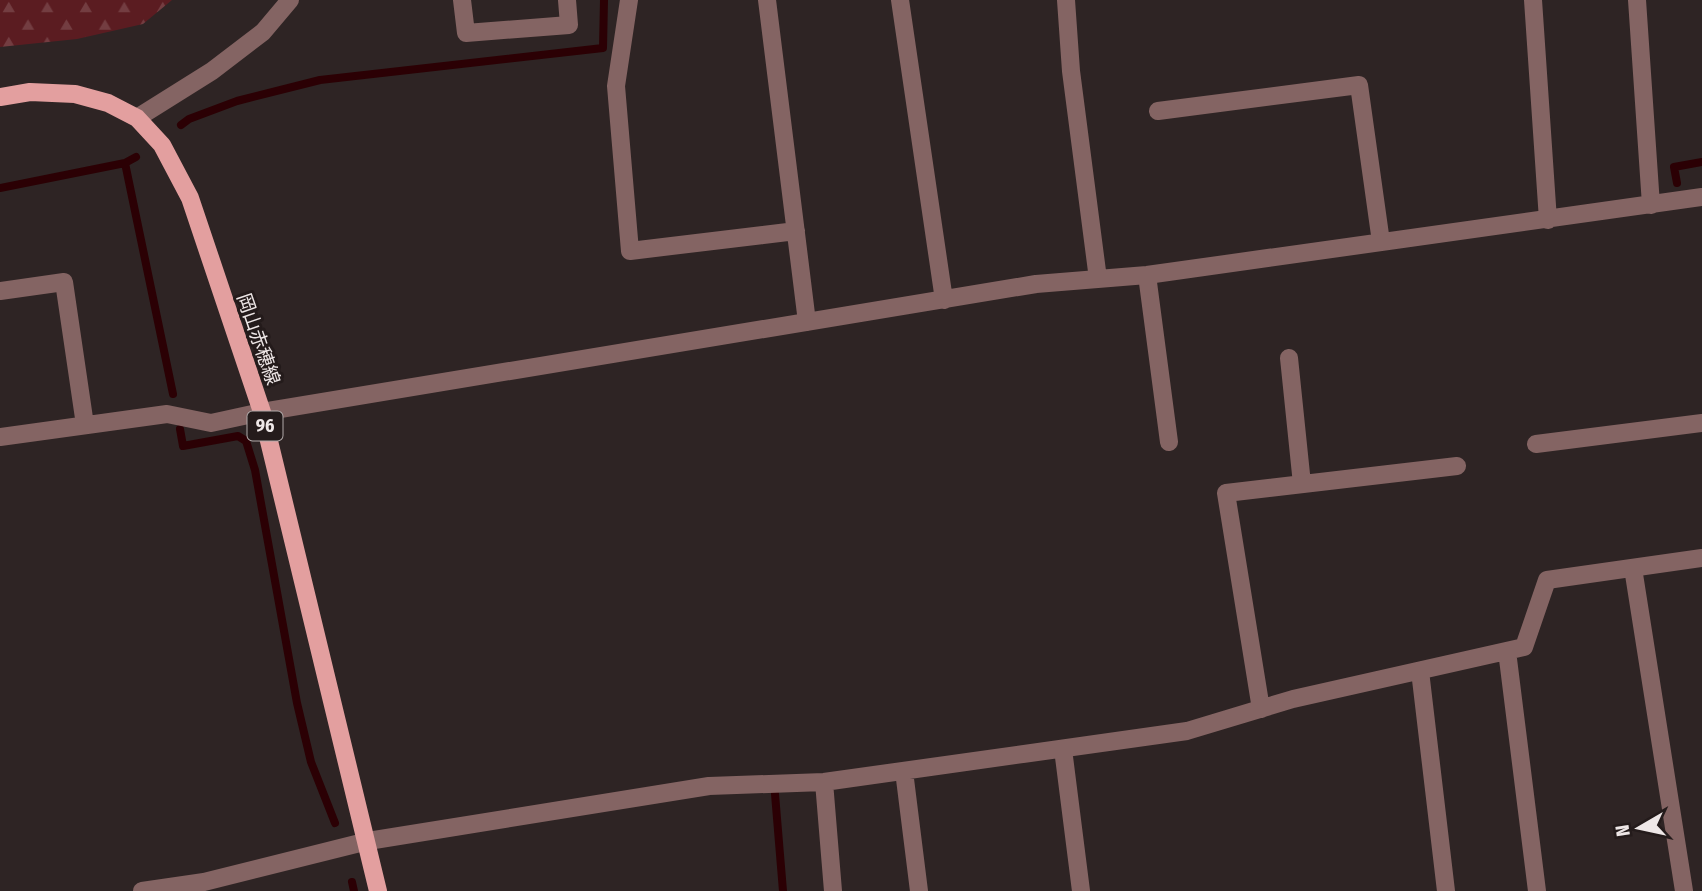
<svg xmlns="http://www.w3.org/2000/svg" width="1702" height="891" font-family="'Fira Sans Condensed','Noto Sans JP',sans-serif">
	<defs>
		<pattern id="forest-firs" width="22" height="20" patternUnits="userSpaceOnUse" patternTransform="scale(1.75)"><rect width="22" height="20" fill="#5b1c21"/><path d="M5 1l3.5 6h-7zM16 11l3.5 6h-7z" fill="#733d41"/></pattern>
	</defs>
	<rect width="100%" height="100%" fill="#2e2424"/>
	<path fill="url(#forest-firs)" d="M 0,0 L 172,0 L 143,24 L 77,39 L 0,47 Z"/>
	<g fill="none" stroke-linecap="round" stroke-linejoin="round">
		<path stroke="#2b0004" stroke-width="8" d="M 181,125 L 189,119 L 237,101 L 320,80 L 603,48 L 604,0
			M 125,163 L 173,394
			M 1677,183 L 1674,167 L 1702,162
			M 0,188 L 125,163 L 136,157
			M 180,429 L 183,446 L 238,436 L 246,441 L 255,470 L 297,703 L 311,762 L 335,823
			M 775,794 L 783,891
			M 352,882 L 354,891"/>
		<path stroke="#846463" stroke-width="18" d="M 462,0 L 466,33 L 569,25 L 567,0
			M 629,0 L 616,86 L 630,251 L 796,231
			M 767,0 L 807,322
			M 900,0 L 944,300
			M 1066,0 L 1071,71 L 1098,279
			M 1533,0 L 1548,220
			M 1637,0 L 1651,205
			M 1158,111 L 1359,85 L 1381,242
			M 137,118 L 212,71 L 263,32 L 290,0
			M 1147,275 L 1169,442
			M 0,291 L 64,282 L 85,425
			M 1289,358 L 1302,484
			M 0,437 L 167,414 L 211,423 L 262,412 L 1036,284 L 1147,275 L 1702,197
			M 1536,444 L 1702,423
			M 1633,568 L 1684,891
			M 1507,651 L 1537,891
			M 1420,671 L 1446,891
			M 1261,709 L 1226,493 L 1457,466
			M 1063,749 L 1081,891
			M 904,771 L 919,891
			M 824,782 L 833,891
			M 142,891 L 204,882 L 368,841 L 709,786 L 824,782 L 1187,731 L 1293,699 L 1524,647 L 1547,580 L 1702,558"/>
		<path stroke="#e39f9f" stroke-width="18" d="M 0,97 L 30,92 L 75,94 L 108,103 L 137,118 L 162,145 L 190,198 L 262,412 L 378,891"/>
	</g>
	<g text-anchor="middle" stroke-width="6" stroke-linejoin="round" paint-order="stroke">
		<rect fill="#241b1b" stroke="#b1aaaa" stroke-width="2" x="247.5" y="411.5" width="35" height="29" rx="5"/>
		<g font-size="18" font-weight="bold" fill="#eee7e7">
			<text x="265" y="432">96</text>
		</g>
		<g font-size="19" fill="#eee7e7" stroke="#241b1b">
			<text transform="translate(259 339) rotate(71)" y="7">岡山赤穂線</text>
		</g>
	</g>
	<g transform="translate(1639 828) rotate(261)" stroke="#241b1b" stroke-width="5" paint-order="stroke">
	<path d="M0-5L12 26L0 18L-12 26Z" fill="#eee7e7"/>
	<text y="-10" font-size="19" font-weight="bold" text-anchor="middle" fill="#eee7e7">N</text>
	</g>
</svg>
